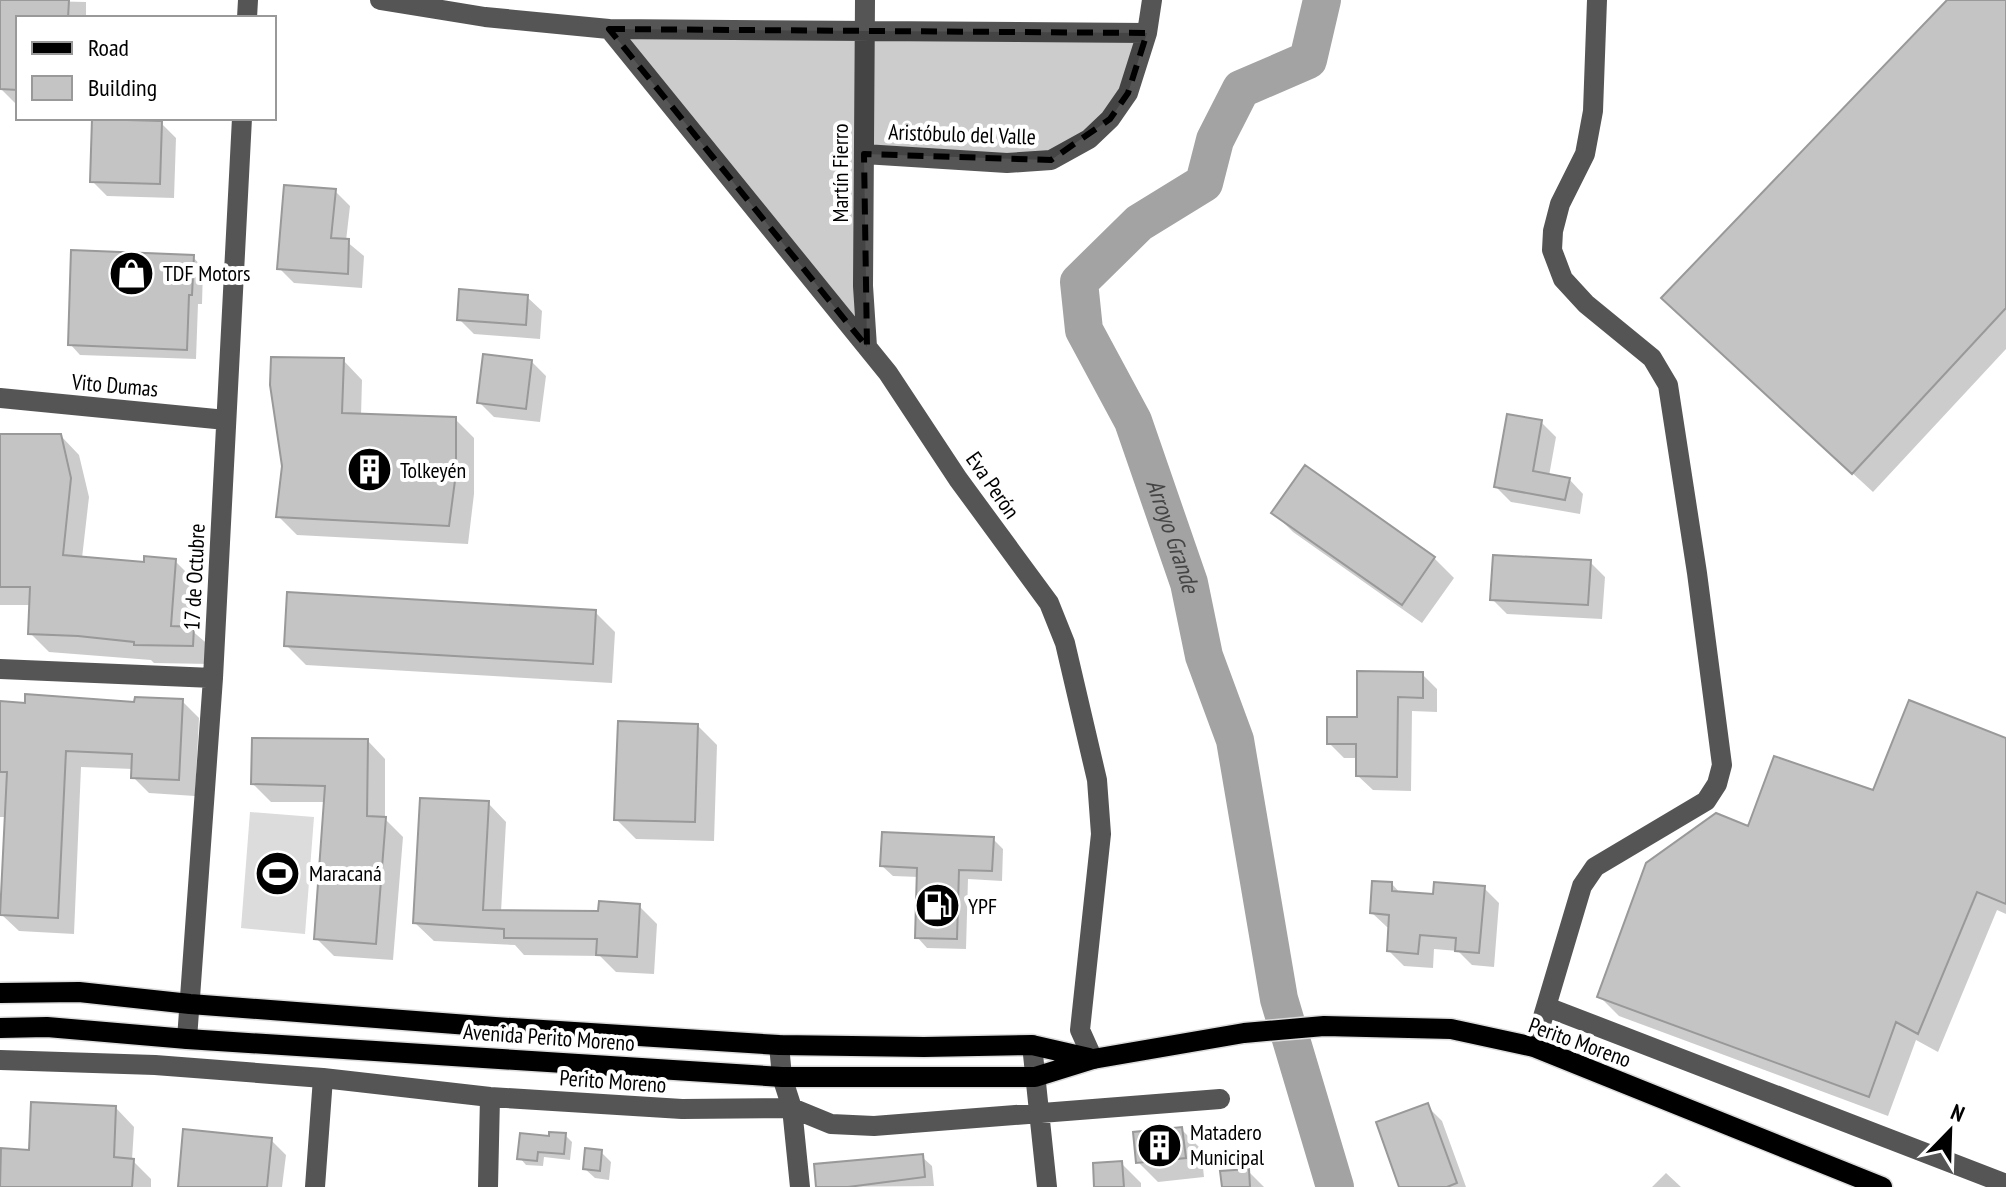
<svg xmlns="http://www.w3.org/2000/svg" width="2006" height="1187" font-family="'PT Sans Narrow',sans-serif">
	<rect width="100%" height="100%" fill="#fff"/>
	<path fill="#dcdcdc" d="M 250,812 L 314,817 L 305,934 L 241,928 Z"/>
	<path fill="#0003" d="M 2,0 L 86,2 L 86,18 L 18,18 L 18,106 L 1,89 Z
		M 1949,0 L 2006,0 L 2006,349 L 1873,492 L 1684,318 Z
		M 161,123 L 176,138 L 174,198 L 107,196 L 92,181 Z
		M 335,191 L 350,206 L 346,241 L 364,256 L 362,288 L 294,283 L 279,268 Z
		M 193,257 L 203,268 L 202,304 L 198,304 L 196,359 L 80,355 L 70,344 Z
		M 527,297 L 542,311 L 540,339 L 474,334 L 459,319 Z
		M 343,360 L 362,380 L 361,416 L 455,419 L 474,438 L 474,494 L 468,544 L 297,535 L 278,516 Z
		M 531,361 L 546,376 L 540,422 L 494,417 L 479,402 Z
		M 1541,422 L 1556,437 L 1549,476 L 1569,479 L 1583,494 L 1580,514 L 1511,502 L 1496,487 Z
		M 0,436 L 61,436 L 79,455 L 89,497 L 82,558 L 146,564 L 175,561 L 193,579 L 190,629 L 211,647 L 210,664 L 154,663 L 151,660 L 49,652 L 30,633 L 31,605 L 0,605 Z
		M 1274,513 L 1434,558 L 1454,578 L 1422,623 L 1293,532 Z
		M 1590,562 L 1605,577 L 1602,619 L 1507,614 L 1492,599 Z
		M 595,612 L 615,632 L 612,683 L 306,665 L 286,645 Z
		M 1422,674 L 1437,689 L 1437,712 L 1412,711 L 1411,791 L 1373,790 L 1358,776 L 1358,758 L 1344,758 L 1329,743 Z
		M 182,701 L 199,718 L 195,796 L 149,793 L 133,777 L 133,769 L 81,767 L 74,934 L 19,931 L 2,915 L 7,817 L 0,817 L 0,703 L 136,704 Z
		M 698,726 L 717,745 L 714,841 L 636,839 L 616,819 Z
		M 2006,740 L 2006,914 L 1997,910 L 1938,1052 L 1916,1040 L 1888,1116 L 1619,1016 L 1599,996 L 1749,829 L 1875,793 Z
		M 368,741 L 385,759 L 385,819 L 403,837 L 393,960 L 334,956 L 316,938 L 326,802 L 271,802 L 253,784 Z
		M 488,803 L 506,822 L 501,912 L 600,913 L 639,906 L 657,924 L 654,974 L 616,972 L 600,956 L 524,955 L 515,945 L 434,941 L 415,923 Z
		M 993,839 L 1003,849 L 1002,881 L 968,879 L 966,949 L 927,948 L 917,937 L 919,877 L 893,876 L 882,866 Z
		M 1392,884 L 1401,894 L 1435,896 L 1484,888 L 1499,903 L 1494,967 L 1472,965 L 1458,951 L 1434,949 L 1433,968 L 1404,966 L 1389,951 L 1391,928 L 1387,927 L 1372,913 Z
		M 1427,1106 L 1442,1121 L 1466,1187 L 1401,1187 Z
		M 116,1108 L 134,1127 L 132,1160 L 151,1179 L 151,1187 L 0,1187 L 31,1152 Z
		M 1181,1129 L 1201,1149 L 1204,1177 L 1158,1182 L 1138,1162 Z
		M 565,1135 L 572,1142 L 570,1160 L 544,1157 L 543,1166 L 526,1165 L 520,1158 L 550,1138 Z
		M 271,1140 L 286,1155 L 282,1187 L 180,1187 Z
		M 601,1152 L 611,1162 L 609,1180 L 595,1178 L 585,1169 Z
		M 922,1157 L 932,1166 L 934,1186 L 818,1187 Z
		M 1121,1163 L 1141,1183 L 1141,1187 L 1096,1187 Z
		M 1248,1171 L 1264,1187 L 1224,1187 Z
		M 1666,1173 L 1681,1187 L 1652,1187 Z"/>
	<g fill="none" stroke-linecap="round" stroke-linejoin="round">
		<path stroke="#a3a3a3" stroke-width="38" id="s1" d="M 1322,0 L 1308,60 L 1241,89 L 1215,140 L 1204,183 L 1139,223 L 1079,282 L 1084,330 L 1133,421 L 1189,583 L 1204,656 L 1235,740 L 1279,999 L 1335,1187"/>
	</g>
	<path fill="#c4c4c4" stroke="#999" stroke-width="2" d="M 0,0 L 69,0 L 68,18 L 18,18 L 18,90 L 0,89 Z
		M 1947,0 L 2006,0 L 2006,308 L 1852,474 L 1661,298 Z
		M 92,119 L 162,121 L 160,184 L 90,182 Z
		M 284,185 L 336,189 L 331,238 L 349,239 L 348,274 L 277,269 Z
		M 71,250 L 194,255 L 192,295 L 189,295 L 187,350 L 68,345 Z
		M 459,289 L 528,295 L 526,325 L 457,320 Z
		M 483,354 L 532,360 L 526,409 L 477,403 Z
		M 271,357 L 344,358 L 342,413 L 456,417 L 456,473 L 449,526 L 276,517 L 282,466 L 270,385 Z
		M 1507,414 L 1542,420 L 1533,471 L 1570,478 L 1565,500 L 1494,487 Z
		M 0,434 L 61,434 L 71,478 L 63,555 L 144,562 L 144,556 L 176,559 L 171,626 L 194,627 L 193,646 L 134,645 L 134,642 L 78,636 L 28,634 L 30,587 L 0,587 Z
		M 1305,465 L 1435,557 L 1402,605 L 1271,513 Z
		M 1493,555 L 1591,560 L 1588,605 L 1490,600 Z
		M 287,592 L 596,610 L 593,664 L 284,646 Z
		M 1357,671 L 1423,672 L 1423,698 L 1398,697 L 1397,777 L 1356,776 L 1356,744 L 1327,744 L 1327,717 L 1357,717 Z
		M 25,694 L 134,702 L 135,697 L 183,699 L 179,780 L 131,778 L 132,754 L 66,751 L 58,918 L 0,915 L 7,772 L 0,772 L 0,701 L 25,703 Z
		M 1909,700 L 2006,738 L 2006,904 L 1977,892 L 1918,1034 L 1896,1022 L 1869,1097 L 1597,997 L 1646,863 L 1716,813 L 1748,826 L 1774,756 L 1873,790 Z
		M 618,721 L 698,724 L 695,822 L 614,820 Z
		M 252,738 L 368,739 L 367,816 L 386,817 L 376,944 L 314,939 L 325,786 L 251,784 Z
		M 420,798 L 489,801 L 483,910 L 598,911 L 599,901 L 640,904 L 637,957 L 596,955 L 597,939 L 504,938 L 504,929 L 413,923 Z
		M 882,832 L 994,837 L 992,871 L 959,870 L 957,939 L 915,938 L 917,868 L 880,866 Z
		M 1372,881 L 1392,882 L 1392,891 L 1433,894 L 1434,882 L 1485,886 L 1479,953 L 1455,951 L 1456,938 L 1420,935 L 1418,954 L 1387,951 L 1389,915 L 1370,913 Z
		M 31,1102 L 116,1106 L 114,1157 L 134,1159 L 132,1187 L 0,1187 L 1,1148 L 29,1150 Z
		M 1428,1103 L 1457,1183 L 1447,1187 L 1399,1187 L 1376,1122 Z
		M 1182,1127 L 1186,1158 L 1136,1163 L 1133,1132 Z
		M 183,1129 L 272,1138 L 267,1187 L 178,1187 Z
		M 549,1132 L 566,1133 L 564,1154 L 538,1152 L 537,1161 L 517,1159 L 520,1133 L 549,1136 Z
		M 585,1148 L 602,1150 L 600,1171 L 583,1169 Z
		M 923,1154 L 925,1177 L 848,1187 L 816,1187 L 814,1164 Z
		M 1122,1161 L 1124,1187 L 1094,1187 L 1093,1163 Z
		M 1249,1169 L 1250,1187 L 1222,1187 L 1220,1171 Z"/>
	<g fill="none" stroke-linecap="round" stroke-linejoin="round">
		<defs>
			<path id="major" d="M 0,993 L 79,992 L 190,1004 L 495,1027 L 779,1045 L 924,1047 L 1032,1045 L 1089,1058
				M 0,1028 L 47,1027 L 187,1039 L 782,1077 L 1035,1077 L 1093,1059 L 1244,1033 L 1324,1026 L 1451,1029 L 1534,1047 L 1882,1187"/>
		</defs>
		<use href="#major" stroke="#dbdbdb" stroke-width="23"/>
		<path stroke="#555" stroke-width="20" d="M 380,0 L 485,17 L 609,29 L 1147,33
			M 865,0 L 863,286 L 867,347
			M 247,18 L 248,0
			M 609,29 L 888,373 L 958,479 L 1049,603 L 1065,643 L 1097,780 L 1101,834 L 1080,1030 L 1093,1059
			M 864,154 L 1007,163 L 1051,160 L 1089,139 L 1110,119 L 1128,93 L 1147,33 L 1152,0
			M 0,398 L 226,420
			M 0,669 L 213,678
			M 1547,1007 L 2006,1184
			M 187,1039 L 213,678 L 242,118
			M 779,1045 L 782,1077 L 792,1108 L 800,1187
			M 1032,1045 L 1047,1187
			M 1534,1047 L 1582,886 L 1595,867 L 1706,801 L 1717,784 L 1722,765 L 1697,573 L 1668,385 L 1652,358 L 1586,304 L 1563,279 L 1552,250 L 1553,231 L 1560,204 L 1585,154 L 1593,111 L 1597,0
			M 0,1060 L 155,1065 L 323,1078 L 490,1097 L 682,1109 L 792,1108 L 831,1124 L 874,1126 L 1220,1099
			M 315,1187 L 323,1078
			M 488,1187 L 490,1097"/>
		<use href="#major" stroke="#000" stroke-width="20"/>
	</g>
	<path fill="#000" fill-opacity="0.2" stroke="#000" stroke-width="6" stroke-dasharray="16 10" stroke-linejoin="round" d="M 609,29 L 1147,33 L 1128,93 L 1110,119 L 1051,160 L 864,154 L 867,347 Z"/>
	<defs>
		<symbol id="shop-disc" viewBox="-11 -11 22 22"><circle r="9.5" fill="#000" stroke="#fff"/><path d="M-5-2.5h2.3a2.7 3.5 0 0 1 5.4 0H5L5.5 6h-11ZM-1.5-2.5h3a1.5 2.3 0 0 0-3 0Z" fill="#fff"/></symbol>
		<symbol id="building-disc" viewBox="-11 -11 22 22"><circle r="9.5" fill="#000" stroke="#fff"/><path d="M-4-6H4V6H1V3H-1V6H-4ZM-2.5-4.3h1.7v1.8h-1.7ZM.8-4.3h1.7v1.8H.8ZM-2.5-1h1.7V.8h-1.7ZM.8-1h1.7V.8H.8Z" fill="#fff"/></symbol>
		<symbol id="stadium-disc" viewBox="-11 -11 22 22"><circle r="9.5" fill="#000" stroke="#fff"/><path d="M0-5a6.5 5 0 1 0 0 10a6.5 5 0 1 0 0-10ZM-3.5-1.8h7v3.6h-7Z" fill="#fff"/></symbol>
		<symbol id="fuel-disc" viewBox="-11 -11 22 22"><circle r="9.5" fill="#000" stroke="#fff"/><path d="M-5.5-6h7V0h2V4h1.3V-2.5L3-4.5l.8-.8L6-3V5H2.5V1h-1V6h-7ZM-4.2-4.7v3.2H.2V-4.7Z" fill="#fff"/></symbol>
	</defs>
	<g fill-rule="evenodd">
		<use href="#shop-disc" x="106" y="248" width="51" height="51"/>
		<use href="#building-disc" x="344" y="444" width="51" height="51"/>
		<use href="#stadium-disc" x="252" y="848" width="51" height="51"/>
		<use href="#fuel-disc" x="912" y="880" width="51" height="51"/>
		<use href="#building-disc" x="1134" y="1120" width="51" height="51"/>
	</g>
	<g text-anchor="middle" stroke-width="8" stroke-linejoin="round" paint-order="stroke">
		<g font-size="22" fill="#000" stroke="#fff">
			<text transform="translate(962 134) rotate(2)" y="8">Aristóbulo del Valle</text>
			<text transform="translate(840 173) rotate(-90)" y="8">Martín Fierro</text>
			<text transform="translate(115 385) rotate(5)" y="8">Vito Dumas</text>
			<text transform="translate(993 485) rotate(55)" y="8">Eva Perón</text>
			<text transform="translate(194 577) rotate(-87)" y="8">17 de Octubre</text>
			<text transform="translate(549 1037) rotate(4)" y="8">Avenida Perito Moreno</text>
			<text transform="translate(1580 1042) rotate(20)" y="8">Perito Moreno</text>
			<text transform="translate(613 1081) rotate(4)" y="8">Perito Moreno</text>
		</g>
		<g font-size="22" fill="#000" stroke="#fff" text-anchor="start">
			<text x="163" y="281">TDF Motors</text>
			<text x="400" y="478">Tolkeyén</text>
			<text x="309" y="881">Maracaná</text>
			<text x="968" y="914">YPF</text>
			<text x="1190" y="1140">Matadero<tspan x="1190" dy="25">Municipal</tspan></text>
		</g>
		<g font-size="24" font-style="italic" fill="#444" stroke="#fff">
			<text dy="8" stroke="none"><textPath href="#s1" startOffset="670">Arroyo Grande</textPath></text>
		</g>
	</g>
	<rect x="16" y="16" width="260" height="104" fill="#ffffff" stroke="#999999" stroke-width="2"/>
	<rect x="32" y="42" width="40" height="12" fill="#000000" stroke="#999999" stroke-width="2"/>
	<text x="88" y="56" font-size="24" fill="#000000">Road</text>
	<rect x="32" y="76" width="40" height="24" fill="#c4c4c4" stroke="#999999" stroke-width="2"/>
	<text x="88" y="96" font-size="24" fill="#000000">Building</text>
	<g transform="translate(1950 1131) rotate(23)" stroke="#ffffff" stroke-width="6" paint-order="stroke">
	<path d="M0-6L14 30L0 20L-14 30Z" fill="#000000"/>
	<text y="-12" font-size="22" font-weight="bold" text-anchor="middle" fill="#000000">N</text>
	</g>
</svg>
